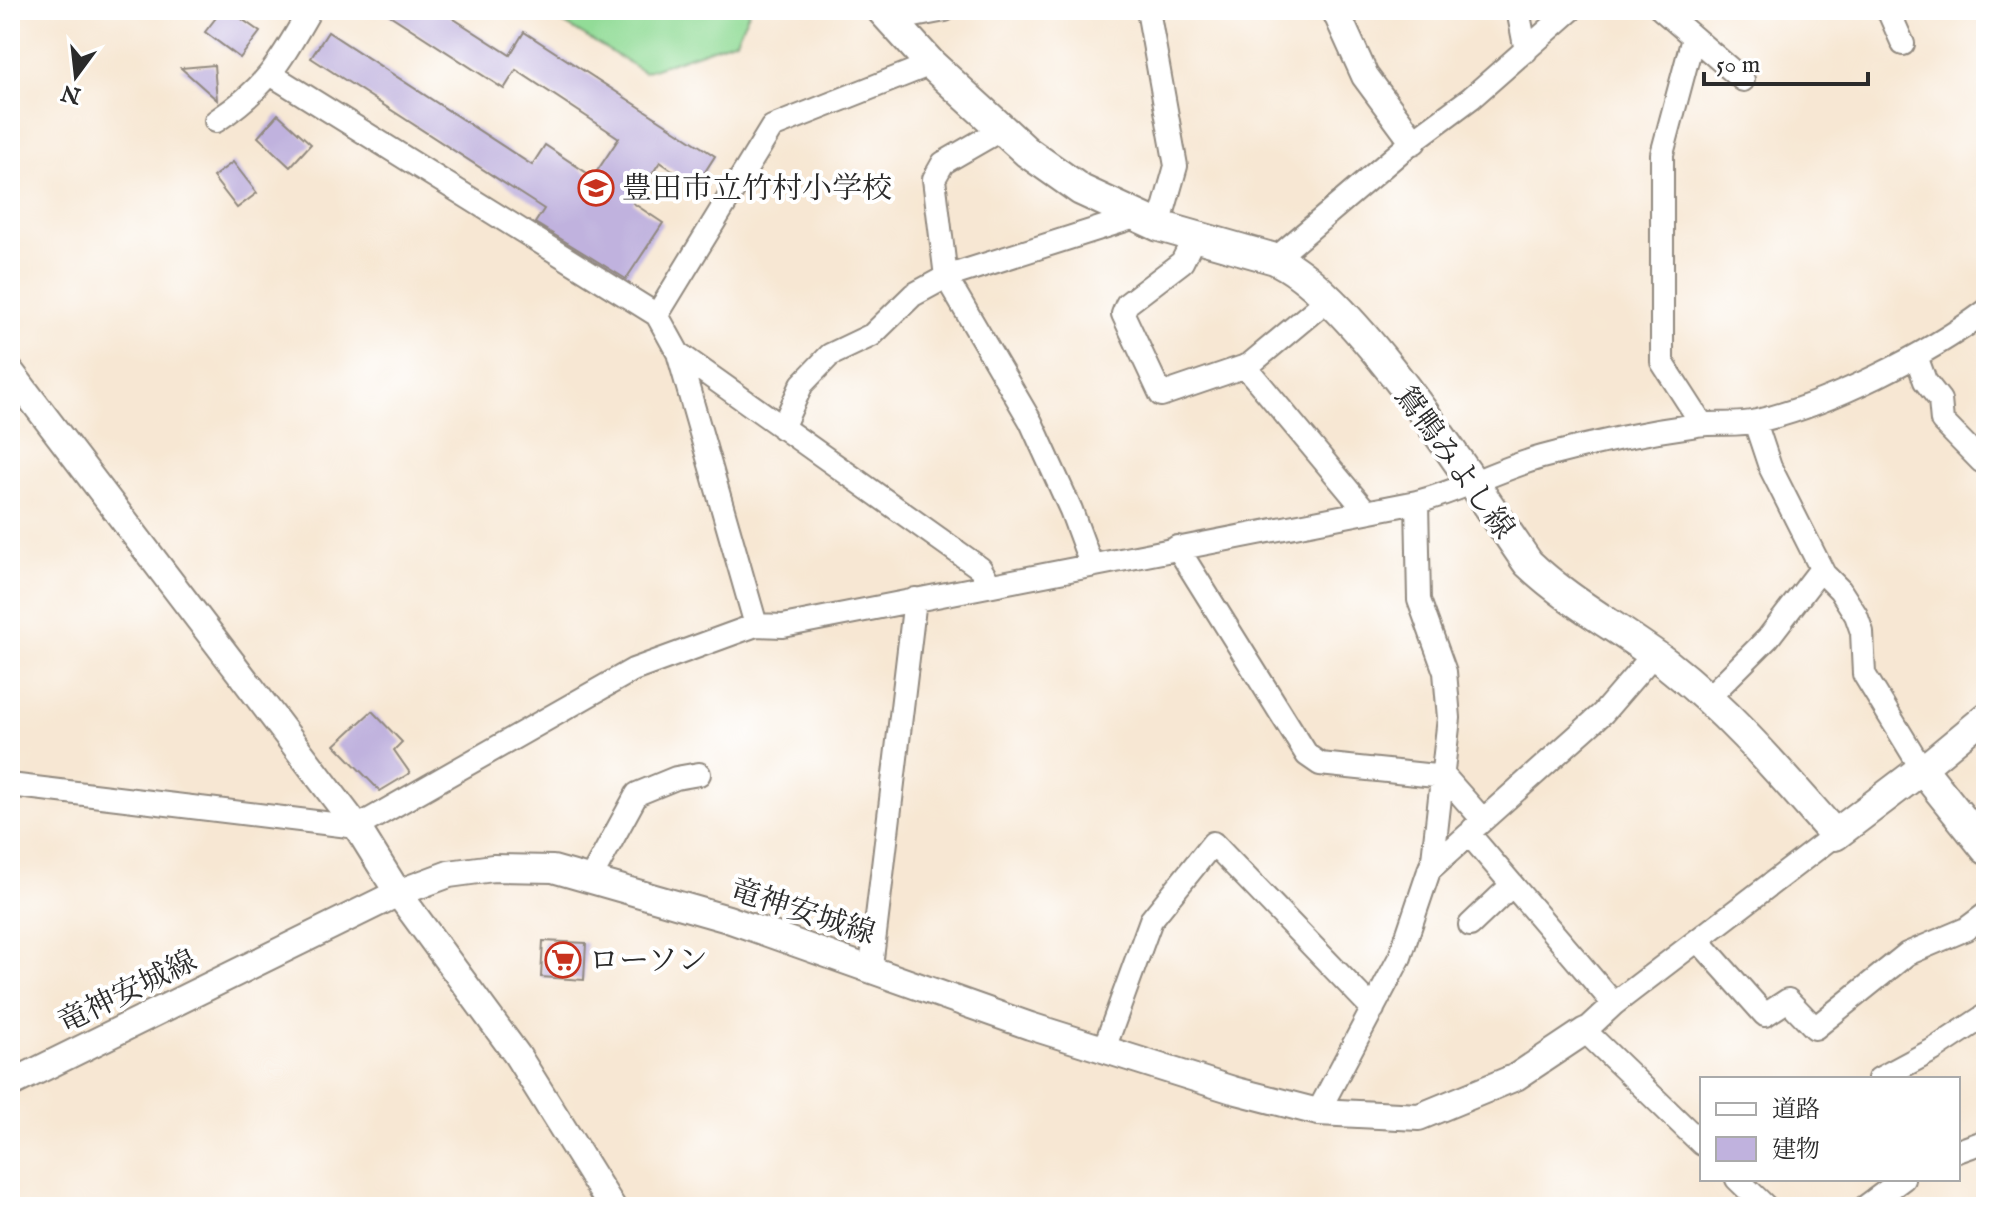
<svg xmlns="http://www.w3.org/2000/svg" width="1996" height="1217" font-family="'IM FELL English','Noto Serif JP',serif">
	<rect width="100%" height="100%" fill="#fff"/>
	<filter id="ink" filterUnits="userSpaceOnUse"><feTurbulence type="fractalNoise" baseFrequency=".0125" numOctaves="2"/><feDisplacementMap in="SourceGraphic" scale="16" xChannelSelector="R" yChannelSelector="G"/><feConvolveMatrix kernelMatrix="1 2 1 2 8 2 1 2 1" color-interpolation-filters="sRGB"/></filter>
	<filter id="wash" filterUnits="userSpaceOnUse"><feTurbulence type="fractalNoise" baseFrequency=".006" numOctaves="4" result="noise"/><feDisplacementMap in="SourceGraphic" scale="32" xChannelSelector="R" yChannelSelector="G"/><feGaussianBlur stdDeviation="1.8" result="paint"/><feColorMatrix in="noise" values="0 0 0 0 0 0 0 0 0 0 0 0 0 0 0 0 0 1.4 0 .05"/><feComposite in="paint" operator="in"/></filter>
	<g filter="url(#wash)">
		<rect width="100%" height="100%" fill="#f7e7d3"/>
		<path fill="#92dc97" stroke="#5e8461" stroke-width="2" d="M 542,10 L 750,10 L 736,40 L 644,72 Z"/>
		<g id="blocks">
			<path fill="#c0b2de" d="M 222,10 L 229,10 L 260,32 L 240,58 L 205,32 Z
				M 382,10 L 440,10 L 510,55 L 524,32 L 715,156 L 696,186 L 660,162 L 633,203 L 663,223 L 626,279 L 535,223 L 544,209 L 311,58 L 328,32 L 532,165 L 545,145 L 593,177 L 619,138 L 516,70 L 504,89 Z
				M 214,65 L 217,100 L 181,68 Z
				M 278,114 L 311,144 L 290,167 L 258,137 Z
				M 233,162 L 257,193 L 237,208 L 213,177 Z
				M 372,711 L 402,742 L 394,750 L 410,773 L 380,791 L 335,745 Z
				M 543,941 L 586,943 L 584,980 L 541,977 Z"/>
		</g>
	</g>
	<g filter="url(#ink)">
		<use href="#blocks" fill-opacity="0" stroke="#91897f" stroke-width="2"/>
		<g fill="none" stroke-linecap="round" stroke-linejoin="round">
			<defs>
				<path id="minor" d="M 1148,10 L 1176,166 L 1159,226
					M 1518,10 L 1526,51
					M 1662,10 L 1743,80
					M 1888,10 L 1903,44
					M 893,20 L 945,10
					M 1693,38 L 1662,154 L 1662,362 L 1702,424
					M 272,75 L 657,315 L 678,353 L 756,625
					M 216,121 C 267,87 280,62 310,10
					M 1002,129 L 943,163 L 934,179 L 946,277 L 1031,422 L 1071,510 L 1091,564
					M 1195,236 L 1182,262 L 1127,304 L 1123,314 L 1161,395 L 1249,365 L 1328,299
					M 1275,259 L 1413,141 L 1471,98 L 1571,10
					M 657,315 L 772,127 L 931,64
					M 678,353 L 980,568 L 989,583
					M 1916,356 L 1925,381 L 1940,400 L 1942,421 L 1981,461 L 1986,460
					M 1245,366 L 1365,510
					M 1755,422 L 1770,467 L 1824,574 L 1840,590 L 1856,615 L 1862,632 L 1864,674 L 1922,769
					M 782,428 L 802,384 L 830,355 L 872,335 L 913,295 L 946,277 L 1138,216
					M 1177,547 L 1307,755 L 1320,764 L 1445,777 L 1483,820
					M 1708,698 L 1768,638 L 1821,569
					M 10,785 L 357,827 L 633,670 L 756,625 L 783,626 L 1417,502 C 1460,491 1499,469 1542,457 C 1593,443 1645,432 1697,425 C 1716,422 1738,426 1757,421 C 1829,405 1927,355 1986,311
					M 1473,829 L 1603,713 L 1653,655
					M 1429,870 L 1469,834 L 1614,1004
					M 591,878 L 637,794 L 676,778 L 699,774
					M 1470,925 L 1512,885
					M 1698,940 L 1765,1015 L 1788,1000 L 1815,1028 L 1907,954 L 1966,929 L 1986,914
					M 871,967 L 915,599
					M 1104,1049 L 1151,920 L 1213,843 L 1373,1009
					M 1879,1079 L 1933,1050 L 1986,1015
					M 1318,1112 L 1400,957 L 1433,859 L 1449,718 L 1445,672 L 1419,600 L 1417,502
					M 1702,1144 L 1585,1031 L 1614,1004 L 1835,835
					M 1958,1151 L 1986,1141
					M 1737,1179 L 1766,1207
					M 1865,1207 L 1903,1179"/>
				<path id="tertiary" d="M 1335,10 L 1365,76 L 1413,141
					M 10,371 L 357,827 L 398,893 L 517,1055 L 612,1207
					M 1922,769 L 1986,716
					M 10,1084 L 398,893 L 449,874 L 493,868 L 553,869 L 728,919 L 1030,1026 L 1233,1090 L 1318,1112 L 1419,1117 L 1516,1077 L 1585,1031"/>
				<path id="secondary" d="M 882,10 L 931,64 L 1027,152 L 1081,190 L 1159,226 L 1275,259 C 1354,295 1474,486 1528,563 C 1570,603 1621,629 1667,664 C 1731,714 1782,775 1835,835 L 1922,769 L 1986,849"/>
			</defs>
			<use href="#minor" stroke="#91897f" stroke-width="26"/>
			<use href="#tertiary" stroke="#91897f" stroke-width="30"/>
			<use href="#secondary" stroke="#91897f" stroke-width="34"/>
			<use href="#minor" stroke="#fff" stroke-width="22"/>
			<use href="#tertiary" stroke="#fff" stroke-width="26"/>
			<use href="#secondary" stroke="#fff" stroke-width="30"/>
		</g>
	</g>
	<defs>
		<symbol id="school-ring" viewBox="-11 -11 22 22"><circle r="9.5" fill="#fff" stroke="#c8321e" stroke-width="1.5"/><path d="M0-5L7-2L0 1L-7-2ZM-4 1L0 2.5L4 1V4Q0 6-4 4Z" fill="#c8321e"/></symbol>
		<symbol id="supermarket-ring" viewBox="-11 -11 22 22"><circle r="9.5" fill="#fff" stroke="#c8321e" stroke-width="1.5"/><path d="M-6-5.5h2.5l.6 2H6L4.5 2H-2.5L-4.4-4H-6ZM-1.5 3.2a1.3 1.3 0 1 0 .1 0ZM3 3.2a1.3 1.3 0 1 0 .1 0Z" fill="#c8321e"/></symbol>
	</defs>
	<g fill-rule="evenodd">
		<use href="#school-ring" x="576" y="168" width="40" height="40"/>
		<use href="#supermarket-ring" x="543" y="940" width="40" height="40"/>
	</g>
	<g text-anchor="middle" stroke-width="8" stroke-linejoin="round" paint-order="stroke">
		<g font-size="30" fill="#2b2b2b" stroke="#fff" text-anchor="start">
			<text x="622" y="198">豊田市立竹村小学校</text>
			<text x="589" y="970">ローソン</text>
		</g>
		<g font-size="30" fill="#2b2b2b" stroke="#fff">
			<text transform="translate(1455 462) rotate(54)" y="10">鴛鴨みよし線</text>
			<text transform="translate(803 911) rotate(18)" y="10">竜神安城線</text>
			<text transform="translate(127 991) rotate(-26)" y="10">竜神安城線</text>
		</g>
	</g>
	<rect width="1996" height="1217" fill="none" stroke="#fff" stroke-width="40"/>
	<rect x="1700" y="1077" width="260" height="104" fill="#ffffff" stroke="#aaaaaa" stroke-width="2"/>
	<rect x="1716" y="1103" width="40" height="12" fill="#ffffff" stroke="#aaaaaa" stroke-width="2"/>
	<text x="1772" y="1117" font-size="24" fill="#2b2b2b">道路</text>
	<rect x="1716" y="1137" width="40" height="24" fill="#c0b2de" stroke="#aaaaaa" stroke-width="2"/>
	<text x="1772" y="1157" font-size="24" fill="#2b2b2b">建物</text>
	<g transform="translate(76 76) rotate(195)" stroke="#ffffff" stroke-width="6" paint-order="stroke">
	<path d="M0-6L14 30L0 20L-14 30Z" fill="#2b2b2b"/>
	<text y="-12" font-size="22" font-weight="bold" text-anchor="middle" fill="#2b2b2b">N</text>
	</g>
	<path d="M1704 72v12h164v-12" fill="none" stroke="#2b2b2b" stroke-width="4"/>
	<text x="1716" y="72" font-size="24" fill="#2b2b2b" stroke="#ffffff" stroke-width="6" paint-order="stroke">50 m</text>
</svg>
